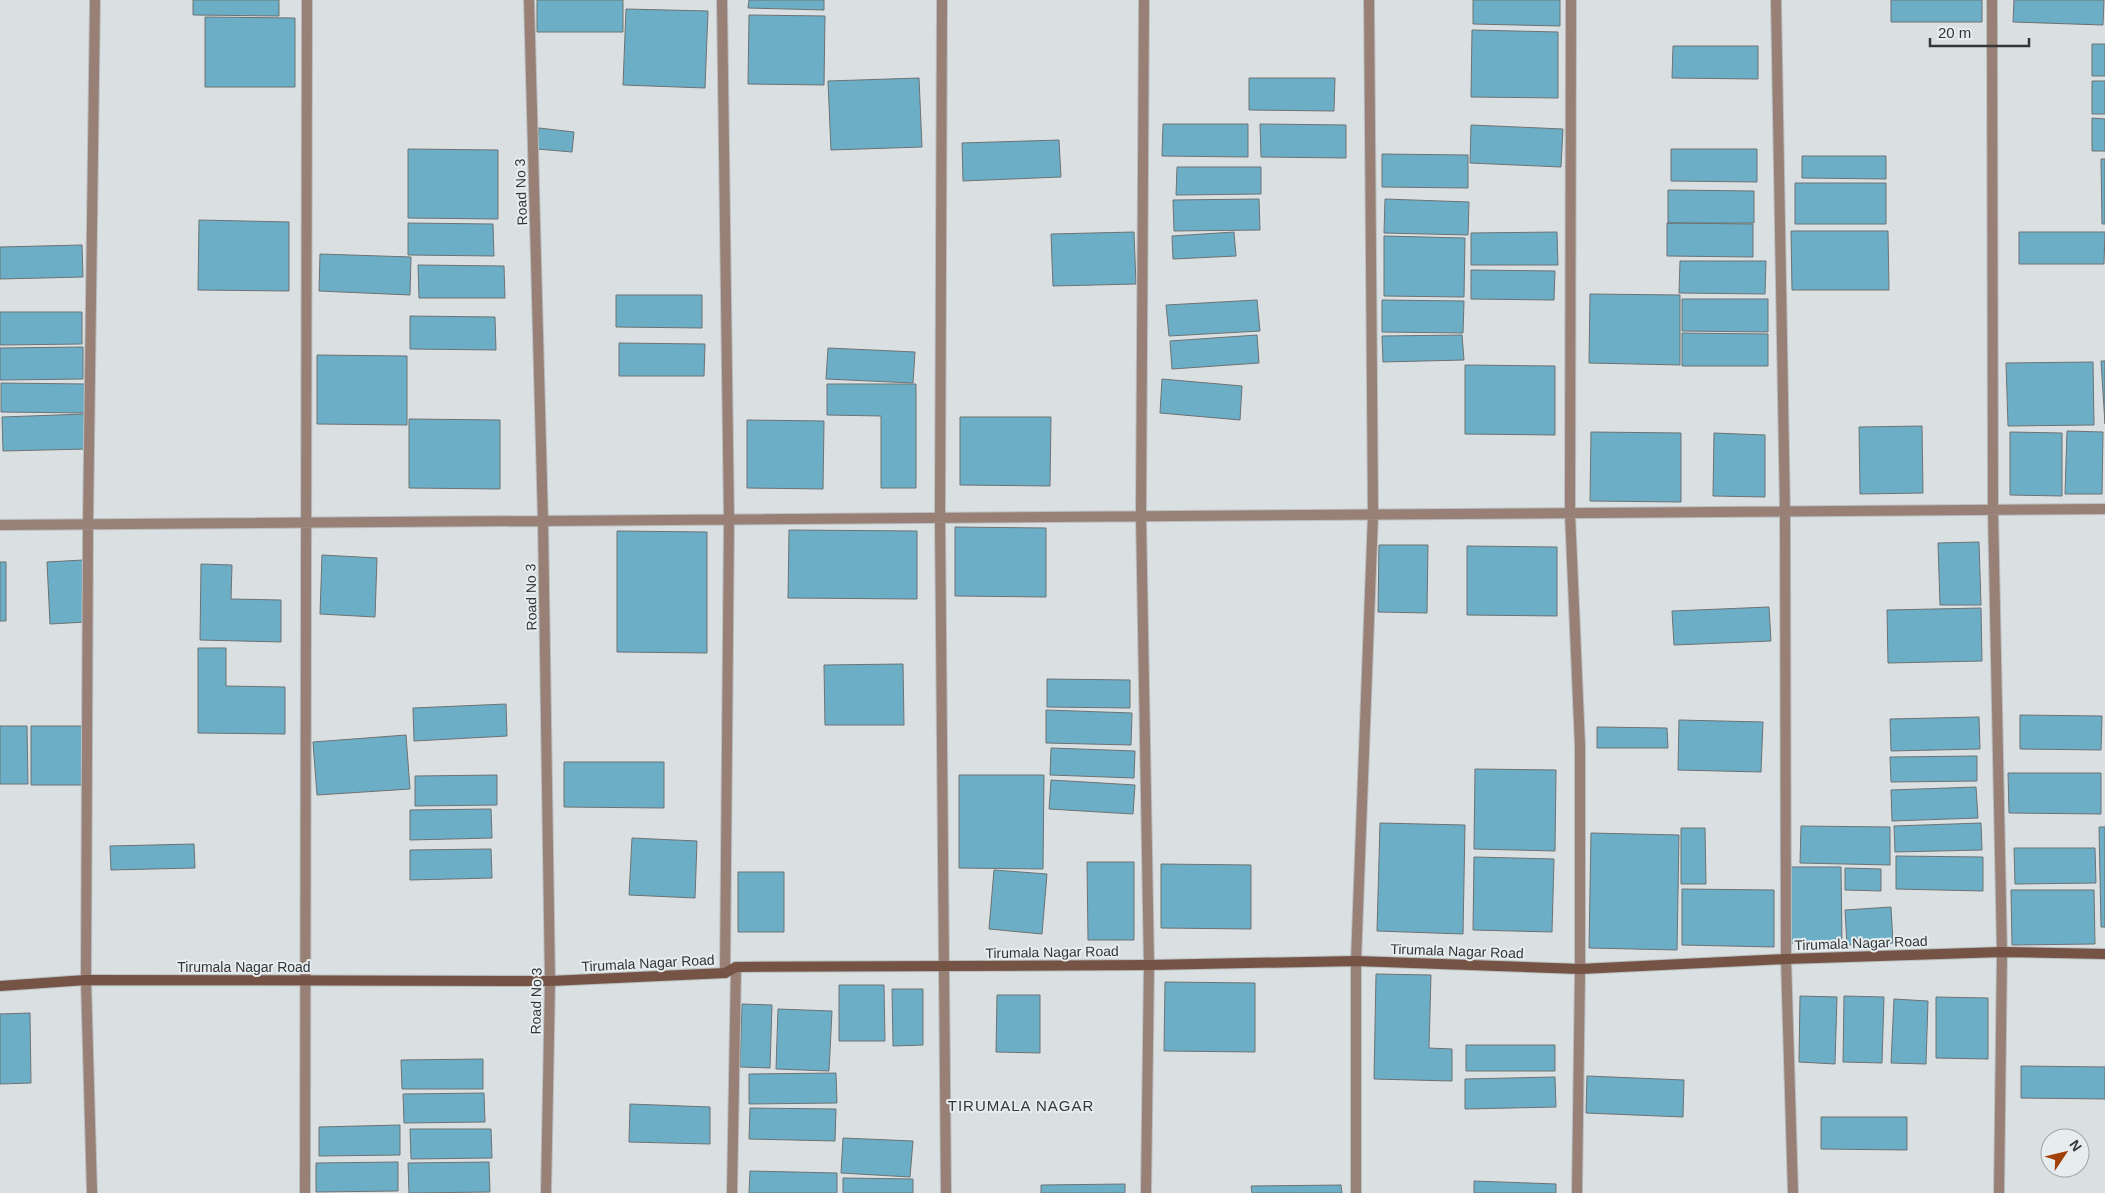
<svg xmlns="http://www.w3.org/2000/svg" width="2105" height="1193" font-family="Arial,sans-serif">
	<rect width="100%" height="100%" fill="#dae0e2"/>
	<path fill="#6caec6" stroke="#6d7274" d="M 193,0 L 279,0 L 279,16 L 193,15 Z
		M 537,0 L 623,0 L 623,32 L 537,32 Z
		M 749,0 L 824,0 L 824,10 L 748,8 Z
		M 1473,0 L 1560,0 L 1560,26 L 1473,24 Z
		M 1891,0 L 1982,0 L 1982,22 L 1891,22 Z
		M 2014,0 L 2104,0 L 2103,25 L 2013,22 Z
		M 626,9 L 708,11 L 705,88 L 623,85 Z
		M 749,15 L 825,16 L 824,85 L 748,84 Z
		M 205,17 L 295,18 L 295,87 L 205,87 Z
		M 1472,30 L 1558,32 L 1558,98 L 1471,97 Z
		M 2092,44 L 2105,44 L 2105,76 L 2092,76 Z
		M 1673,46 L 1758,46 L 1758,79 L 1672,78 Z
		M 919,78 L 922,147 L 831,150 L 828,81 Z
		M 1249,78 L 1335,78 L 1334,111 L 1249,110 Z
		M 2092,81 L 2105,81 L 2105,114 L 2092,114 Z
		M 2092,118 L 2105,119 L 2105,151 L 2092,151 Z
		M 1163,124 L 1248,124 L 1248,157 L 1162,156 Z
		M 1260,124 L 1346,125 L 1346,158 L 1261,157 Z
		M 1471,125 L 1563,129 L 1561,167 L 1470,163 Z
		M 539,128 L 574,132 L 572,152 L 537,149 Z
		M 1059,140 L 1061,177 L 963,181 L 962,143 Z
		M 408,149 L 498,150 L 498,219 L 408,218 Z
		M 1671,149 L 1757,149 L 1757,182 L 1671,181 Z
		M 1382,154 L 1468,155 L 1468,188 L 1382,187 Z
		M 1802,156 L 1886,156 L 1886,179 L 1802,178 Z
		M 2101,159 L 2105,159 L 2105,224 L 2102,224 Z
		M 1177,167 L 1261,167 L 1261,194 L 1176,195 Z
		M 1795,183 L 1886,183 L 1886,224 L 1795,224 Z
		M 1668,190 L 1754,191 L 1754,223 L 1668,223 Z
		M 1259,199 L 1260,230 L 1174,231 L 1173,200 Z
		M 1385,199 L 1469,202 L 1468,235 L 1384,233 Z
		M 199,220 L 289,222 L 289,291 L 198,290 Z
		M 408,223 L 493,224 L 494,256 L 408,255 Z
		M 1667,223 L 1753,224 L 1753,257 L 1667,256 Z
		M 1791,231 L 1888,231 L 1889,290 L 1792,290 Z
		M 1134,232 L 1136,284 L 1053,286 L 1051,234 Z
		M 1234,232 L 1236,256 L 1173,259 L 1172,236 Z
		M 1557,232 L 1558,265 L 1471,265 L 1471,233 Z
		M 2019,232 L 2105,232 L 2104,264 L 2019,264 Z
		M 1384,236 L 1465,238 L 1464,297 L 1384,296 Z
		M 82,245 L 83,277 L 0,279 L 0,247 Z
		M 320,254 L 411,257 L 410,295 L 319,291 Z
		M 1680,261 L 1766,261 L 1765,294 L 1679,293 Z
		M 418,265 L 504,266 L 505,298 L 419,298 Z
		M 1471,270 L 1555,271 L 1554,300 L 1471,299 Z
		M 1590,294 L 1680,295 L 1680,365 L 1589,363 Z
		M 616,295 L 702,295 L 702,328 L 616,327 Z
		M 1682,299 L 1768,299 L 1768,332 L 1682,331 Z
		M 1257,300 L 1260,331 L 1169,336 L 1166,305 Z
		M 1382,300 L 1464,301 L 1463,333 L 1382,332 Z
		M 0,312 L 82,312 L 82,344 L 0,345 Z
		M 410,316 L 495,317 L 496,350 L 410,349 Z
		M 1682,333 L 1768,334 L 1768,366 L 1682,366 Z
		M 1257,335 L 1259,363 L 1172,369 L 1170,341 Z
		M 1462,335 L 1464,360 L 1383,362 L 1382,336 Z
		M 619,343 L 705,344 L 704,376 L 619,376 Z
		M 83,347 L 83,379 L 0,380 L 0,348 Z
		M 828,348 L 915,352 L 913,383 L 826,379 Z
		M 317,355 L 407,356 L 407,425 L 317,424 Z
		M 2101,361 L 2105,361 L 2105,424 Z
		M 2093,362 L 2094,425 L 2008,426 L 2006,363 Z
		M 1465,365 L 1555,366 L 1555,435 L 1465,434 Z
		M 1162,379 L 1242,386 L 1240,420 L 1160,413 Z
		M 1,383 L 86,384 L 86,413 L 1,412 Z
		M 827,384 L 916,384 L 916,488 L 881,488 L 881,416 L 827,415 Z
		M 85,414 L 86,449 L 3,451 L 2,417 Z
		M 960,417 L 1051,417 L 1050,486 L 960,485 Z
		M 409,419 L 500,420 L 500,489 L 409,488 Z
		M 747,420 L 824,421 L 823,489 L 747,488 Z
		M 1922,426 L 1923,493 L 1860,494 L 1859,427 Z
		M 2067,431 L 2103,432 L 2102,494 L 2065,494 Z
		M 1591,432 L 1681,433 L 1681,502 L 1590,501 Z
		M 2010,432 L 2062,433 L 2062,496 L 2010,495 Z
		M 1714,433 L 1765,435 L 1765,497 L 1713,496 Z
		M 955,527 L 1046,528 L 1046,597 L 955,596 Z
		M 789,530 L 917,531 L 917,599 L 788,598 Z
		M 617,531 L 707,532 L 707,653 L 617,652 Z
		M 1979,542 L 1981,605 L 1940,605 L 1938,543 Z
		M 1379,545 L 1428,545 L 1427,613 L 1378,612 Z
		M 1467,546 L 1557,547 L 1557,616 L 1467,615 Z
		M 322,555 L 377,558 L 375,617 L 320,614 Z
		M 83,560 L 87,622 L 50,624 L 47,562 Z
		M 0,562 L 6,562 L 6,621 L 0,621 Z
		M 201,564 L 232,565 L 231,599 L 281,600 L 281,642 L 200,640 Z
		M 1769,607 L 1771,641 L 1674,645 L 1672,611 Z
		M 1981,608 L 1982,661 L 1888,663 L 1887,610 Z
		M 198,648 L 226,648 L 226,686 L 285,687 L 285,734 L 198,733 Z
		M 903,664 L 904,725 L 825,725 L 824,665 Z
		M 1047,679 L 1130,680 L 1130,708 L 1047,707 Z
		M 506,704 L 507,736 L 414,741 L 413,708 Z
		M 1046,710 L 1132,713 L 1131,745 L 1046,743 Z
		M 2020,715 L 2102,716 L 2101,750 L 2020,749 Z
		M 1979,717 L 1980,749 L 1891,751 L 1890,719 Z
		M 1679,720 L 1763,722 L 1761,772 L 1678,770 Z
		M 0,726 L 27,726 L 28,784 L 0,784 Z
		M 31,726 L 83,726 L 83,785 L 31,785 Z
		M 1597,727 L 1667,728 L 1668,748 L 1597,748 Z
		M 406,735 L 410,789 L 317,795 L 313,742 Z
		M 1051,748 L 1135,751 L 1134,778 L 1050,775 Z
		M 1977,756 L 1977,781 L 1891,782 L 1890,757 Z
		M 564,762 L 664,762 L 664,808 L 564,807 Z
		M 1475,769 L 1556,770 L 1555,851 L 1474,849 Z
		M 2008,773 L 2101,773 L 2101,814 L 2009,813 Z
		M 497,775 L 497,805 L 415,806 L 415,776 Z
		M 959,775 L 1044,775 L 1043,869 L 959,868 Z
		M 1051,780 L 1135,785 L 1133,814 L 1049,809 Z
		M 1976,787 L 1978,818 L 1892,821 L 1891,790 Z
		M 491,809 L 492,838 L 410,840 L 410,810 Z
		M 1380,823 L 1465,825 L 1463,934 L 1377,931 Z
		M 1981,823 L 1982,850 L 1895,852 L 1894,826 Z
		M 1801,826 L 1890,827 L 1890,865 L 1800,863 Z
		M 2099,827 L 2105,827 L 2105,927 L 2101,927 Z
		M 1681,828 L 1705,828 L 1706,884 L 1681,884 Z
		M 1591,833 L 1679,835 L 1677,950 L 1589,948 Z
		M 632,838 L 697,841 L 695,898 L 629,895 Z
		M 194,844 L 195,868 L 111,870 L 110,846 Z
		M 2014,848 L 2095,848 L 2096,883 L 2015,884 Z
		M 491,849 L 492,878 L 410,880 L 410,850 Z
		M 1896,856 L 1983,857 L 1983,891 L 1896,889 Z
		M 1474,857 L 1554,859 L 1552,932 L 1473,930 Z
		M 1087,862 L 1134,862 L 1134,940 L 1088,940 Z
		M 1161,864 L 1251,865 L 1251,929 L 1161,928 Z
		M 1787,867 L 1841,867 L 1842,943 L 1788,943 Z
		M 1845,868 L 1881,869 L 1881,891 L 1845,890 Z
		M 994,870 L 1047,874 L 1042,934 L 989,929 Z
		M 738,872 L 784,872 L 784,932 L 738,932 Z
		M 1682,889 L 1774,890 L 1774,947 L 1682,945 Z
		M 2011,890 L 2094,890 L 2095,944 L 2012,945 Z
		M 1891,907 L 1893,943 L 1847,945 L 1845,910 Z
		M 1376,974 L 1431,975 L 1429,1048 L 1452,1049 L 1452,1081 L 1374,1079 Z
		M 1165,982 L 1255,983 L 1255,1052 L 1164,1051 Z
		M 839,985 L 884,985 L 885,1041 L 839,1041 Z
		M 892,989 L 923,989 L 923,1045 L 893,1046 Z
		M 997,995 L 1040,995 L 1040,1053 L 996,1052 Z
		M 1800,996 L 1837,997 L 1835,1064 L 1799,1062 Z
		M 1844,996 L 1884,997 L 1882,1063 L 1843,1062 Z
		M 1936,997 L 1988,998 L 1988,1059 L 1936,1058 Z
		M 1894,999 L 1928,1001 L 1926,1064 L 1891,1063 Z
		M 742,1004 L 772,1005 L 770,1068 L 740,1067 Z
		M 778,1009 L 832,1011 L 829,1071 L 776,1069 Z
		M 30,1013 L 31,1083 L 0,1084 L 0,1014 Z
		M 1466,1045 L 1555,1045 L 1555,1071 L 1466,1071 Z
		M 483,1059 L 483,1089 L 402,1089 L 401,1060 Z
		M 2021,1066 L 2105,1067 L 2105,1099 L 2021,1098 Z
		M 836,1073 L 837,1103 L 749,1104 L 749,1074 Z
		M 1587,1076 L 1684,1080 L 1683,1117 L 1586,1113 Z
		M 1555,1077 L 1556,1107 L 1465,1109 L 1465,1079 Z
		M 484,1093 L 485,1122 L 404,1123 L 403,1094 Z
		M 630,1104 L 710,1107 L 710,1144 L 629,1142 Z
		M 750,1108 L 836,1109 L 835,1141 L 749,1139 Z
		M 1821,1117 L 1907,1117 L 1907,1150 L 1821,1149 Z
		M 400,1125 L 400,1155 L 319,1156 L 319,1127 Z
		M 410,1129 L 491,1129 L 492,1158 L 411,1159 Z
		M 843,1138 L 913,1141 L 910,1177 L 841,1173 Z
		M 398,1162 L 398,1191 L 316,1192 L 316,1163 Z
		M 489,1162 L 490,1192 L 409,1193 L 408,1163 Z
		M 750,1171 L 837,1173 L 837,1193 L 749,1193 Z
		M 843,1178 L 913,1179 L 913,1193 L 843,1193 Z
		M 1474,1181 L 1556,1184 L 1556,1193 L 1474,1193 Z
		M 1125,1184 L 1125,1193 L 1041,1193 L 1041,1185 Z
		M 1341,1185 L 1342,1193 L 1252,1193 L 1251,1186 Z"/>
	<g fill="none" stroke-linecap="round" stroke-linejoin="round">
		<defs>
			<path id="street" d="M 529,0 L 543,521 L 550,981 L 546,1193
				M 722,0 L 729,520 L 725,973
				M 942,0 L 940,518 L 946,1193
				M 1144,0 L 1141,516 L 1149,965 L 1146,1193
				M 1571,0 L 1570,513 L 1580,746 L 1580,969 L 1577,1193
				M 1776,0 L 1785,512 L 1786,959 L 1793,1193
				M 1992,0 L 1993,510 L 2002,952 L 1999,1193
				M 0,525 L 2105,509
				M 92,1193 L 86,980 L 88,524 L 95,0
				M 305,1193 L 307,0
				M 732,1193 L 736,967
				M 1356,1193 L 1356,961 L 1373,515 L 1369,0"/>
			<path id="secondary" d="M 0,986 L 86,980 L 550,981 L 725,973 L 736,967 L 1149,965 L 1356,961 L 1580,969 L 1786,959 L 2002,952 L 2105,954"/>
		</defs>
		<use href="#street" stroke="#b9bec0" stroke-width="12"/>
		<use href="#secondary" stroke="#b9bec0" stroke-width="12"/>
		<use href="#street" stroke="#988076" stroke-width="10"/>
		<use href="#secondary" stroke="#755345" stroke-width="10"/>
	</g>
	<g text-anchor="middle" stroke-width="4" stroke-linejoin="round" paint-order="stroke">
		<g font-size="14" fill="#333536" stroke="#e7edef">
			<text transform="translate(521 192) rotate(-92)" y="5">Road No 3</text>
			<text transform="translate(531 597) rotate(-91)" y="5">Road No 3</text>
			<text transform="translate(1861 943) rotate(-2)" y="5">Tirumala Nagar Road</text>
			<text transform="translate(1457 951) rotate(2)" y="5">Tirumala Nagar Road</text>
			<text transform="translate(1052 952) rotate(-1)" y="5">Tirumala Nagar Road</text>
			<text transform="translate(648 963) rotate(-3)" y="5">Tirumala Nagar Road</text>
			<text x="244" y="972">Tirumala Nagar Road</text>
			<text transform="translate(536 1001) rotate(-89)" y="5">Road No 3</text>
		</g>
		<g font-size="15" letter-spacing="1" fill="#35393b" stroke="#e7edef">
			<text x="1021" y="1111">TIRUMALA NAGAR</text>
		</g>
	</g>
	<g transform="translate(2065 1153) rotate(55)"><circle r="24" fill="#e7edef" stroke="#9fa3a5"/>
	<path d="M0-4L9 19L0 12L-9 19Z" fill="#a34008"/>
	<text y="-8" font-size="14" font-weight="bold" text-anchor="middle" fill="#333536">N</text>
	</g>
	<path d="M1930 38v8h99v-8" fill="none" stroke="#333536" stroke-width="2.5"/>
	<text x="1938" y="38" font-size="15" fill="#333536" stroke="#e7edef" stroke-width="4" paint-order="stroke">20 m</text>
</svg>
